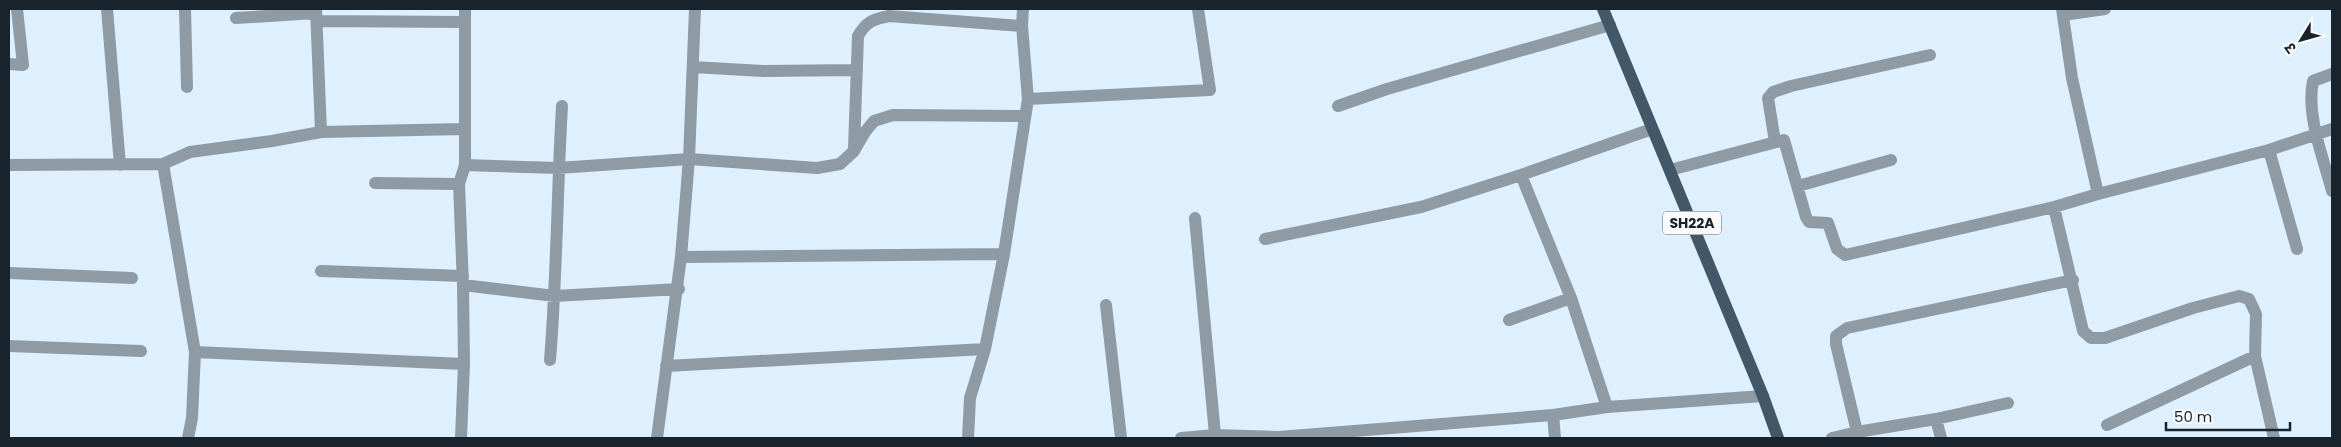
<svg xmlns="http://www.w3.org/2000/svg" width="2341" height="447" font-family="Poppins,'Noto Sans Devanagari',sans-serif">
	<rect width="100%" height="100%" fill="#def0fe"/>
	<g fill="none" stroke-linecap="round" stroke-linejoin="round">
		<path stroke="#8e9ba5" stroke-width="12" d="M 107,9 L 120,165
			M 185,9 L 187,87
			M 316,9 L 321,132 L 463,129
			M 2062,9 L 2072,78 L 2098,194
			M 2063,15 L 2105,9
			M 236,18 L 316,13
			M 317,21 L 465,22
			M 9,64 L 23,65 L 17,9
			M 693,67 L 763,71 L 857,70
			M 2332,74 L 2313,81 C 2306,115 2323,157 2332,191
			M 1028,99 L 1210,90 L 1198,9
			M 1338,106 L 1387,89 L 1610,25
			M 1775,142 L 1768,98 L 1773,92 L 1791,86 L 1930,55
			M 854,148 L 858,36 C 866,22 873,19 889,16 L 1022,26
			M 2269,150 L 2332,129
			M 163,164 L 190,152 L 272,141 L 321,132
			M 9,165 L 163,164 L 195,352 L 192,418 L 188,438
			M 465,165 L 558,168 L 689,159 L 817,168 L 840,164 L 854,151 L 865,132 L 874,121 L 893,115 L 1024,116
			M 1670,170 L 1784,140 L 1806,217 L 1809,222 L 1828,223 L 1837,249 L 1845,255 L 2054,207 L 2098,194 L 2269,150 L 2297,249
			M 375,183 L 459,184
			M 1798,186 L 1891,160
			M 2054,207 L 2083,331 L 2091,338 L 2105,338 L 2193,308 L 2239,296 L 2249,299 L 2256,314 L 2255,356 L 2274,438
			M 1195,218 L 1215,435
			M 1265,239 L 1421,207 L 1521,175
			M 681,257 L 1004,254
			M 321,271 L 463,276
			M 9,273 L 132,278
			M 463,285 L 555,296 L 679,289
			M 1106,305 L 1121,438
			M 1509,320 L 1571,298
			M 9,346 L 141,351
			M 195,352 L 464,364
			M 550,360 C 557,275 557,191 562,106
			M 666,366 L 985,349
			M 1607,407 L 1571,298 L 1521,175 L 1652,129
			M 1553,415 L 1555,438
			M 1936,419 L 1941,438
			M 2107,425 L 2255,356
			M 1857,432 L 1836,344 L 1836,336 L 1847,328 L 2073,280
			M 461,438 L 464,364 L 463,285 L 459,184 L 465,165 L 465,9
			M 657,438 L 681,257 L 689,159 L 695,9
			M 968,438 L 970,398 L 985,349 L 1004,254 L 1028,99 L 1022,26 L 1023,9
			M 1832,438 L 1857,432 L 1936,419 L 2008,403"/>
		<path stroke="#8e9ba5" stroke-width="12" d="M 1181,438 L 1215,435 L 1279,437 L 1553,415 L 1607,407 L 1763,396"/>
		<path stroke="#425869" stroke-width="12" d="M 1603,9 L 1763,396 L 1778,438"/>
	</g>
	<g text-anchor="middle" stroke-width="5" stroke-linejoin="round" paint-order="stroke">
		<rect fill="#fafafa" stroke="#5c646a" stroke-width="1" x="1663" y="211.5" width="58" height="23" rx="4"/>
		<g font-size="14" font-weight="bold" fill="#18232c">
			<text x="1692" y="228">SH22A</text>
		</g>
	</g>
	<rect width="2341" height="447" fill="none" stroke="#18232c" stroke-width="20"/>
	<g transform="translate(2301 40) rotate(233)" stroke="#fafafa" stroke-width="4" paint-order="stroke">
	<path d="M0-4L9 19L0 12L-9 19Z" fill="#18232c"/>
	<text y="-8" font-size="14" font-weight="bold" text-anchor="middle" fill="#18232c">उ</text>
	</g>
	<path d="M2166 422v8h124v-8" fill="none" stroke="#18232c" stroke-width="2.5"/>
	<text x="2174" y="422" font-size="15" fill="#18232c" stroke="#fafafa" stroke-width="4" paint-order="stroke">50 m</text>
</svg>
